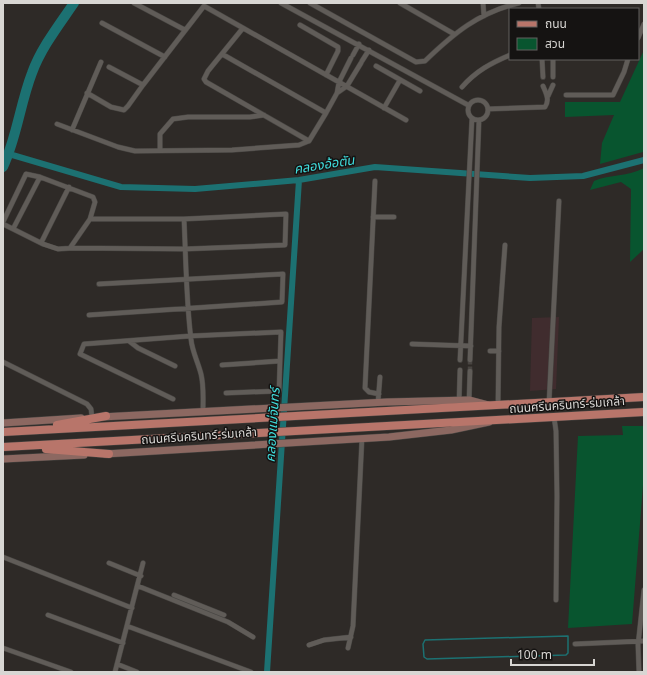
<svg xmlns="http://www.w3.org/2000/svg" width="647" height="675" font-family="Georgia,'Noto Sans Thai',serif">
	<rect width="100%" height="100%" fill="#2e2a27"/>
	<path fill="#402c2e" d="M 559,317 L 556,389 L 530,391 L 532,318 Z"/>
	<path fill="#08552f" d="M 644,50 L 644,154 L 643,152 L 600,164 L 602,143 L 614,115 L 565,117 L 565,102 L 620,102 Z
		M 644,168 L 644,249 L 630,262 L 631,189 L 621,182 L 590,190 L 594,181 C 610,174 628,177 644,168 Z
		M 622,426 L 644,426 L 644,473 L 632,624 L 568,628 L 578,436 L 623,435 Z"/>
	<g fill="none" stroke-linecap="round" stroke-linejoin="round">
		<path stroke="#1c7172" stroke-width="1.5" d="M 568,636 L 568,653 L 566,655 L 427,659 L 424,657 L 423,644 L 425,640 Z"/>
		<path stroke="#1c7172" stroke-width="6" d="M 9,154 L 121,187 L 195,189 L 299,180 L 375,167 L 530,178 L 583,176 L 644,160
			M 267,672 L 299,180"/>
		<path stroke="#1c7172" stroke-width="10" d="M 3,167 C 17,137 20,104 32,73 C 41,48 59,25 74,3"/>
		<path stroke="#484441" stroke-width="4.5" stroke-dasharray="4.5 2" stroke-linecap="butt" d="M 470,371 L 470,360"/>
		<defs>
			<path id="minor" d="M 134,3 L 185,30
				M 281,3 L 468,105
				M 310,3 L 416,62 L 425,61 C 453,34 479,12 519,3
				M 400,3 L 454,34
				M 483,3 L 484,16
				M 538,3 L 539,9
				M 102,23 L 165,57
				M 300,25 L 338,47 L 338,51 L 326,75
				M 638,38 L 644,24
				M 222,54 L 326,113
				M 353,55 L 359,44
				M 542,59 L 543,77
				M 553,59 L 553,77
				M 362,61 L 369,50
				M 376,66 L 420,91
				M 109,67 L 143,85 L 204,6 L 243,28
				M 462,87 C 476,71 491,63 510,55
				M 87,93 L 111,107 L 124,110 L 128,106 L 143,85
				M 337,93 L 347,86 L 361,63
				M 566,95 L 613,95 L 624,72 L 628,59
				M 548,96 L 553,85
				M468 110a10 10 0 1 1 20 0a10 10 0 1 1-20 0Z
				M 384,108 L 400,80
				M 488,109 L 545,107 C 550,100 546,93 543,86
				M 57,124 L 118,147 L 135,151 L 232,150 L 299,145 L 309,141 L 326,113 L 337,93 L 339,82 L 351,58
				M 72,130 L 101,62
				M 309,141 L 206,82 L 204,79 L 208,71 L 243,28 L 406,120
				M 160,150 L 160,134 L 173,119 L 188,117 L 250,117 L 264,115
				M 375,181 L 365,388 L 369,392 L 379,394
				M 373,217 L 394,217
				M 3,222 L 26,174 L 40,177
				M 3,224 L 43,244 L 58,249 L 73,248 L 185,249 L 285,245 L 286,214 L 184,219 C 186,259 186,299 191,339 C 192,351 198,362 201,374 C 204,386 203,398 203,411
				M 13,229 L 40,177 L 93,197 L 95,202 L 90,219
				M 41,243 L 69,187
				M 70,248 L 90,219 L 184,219
				M 89,315 L 282,302 L 283,274 L 99,284
				M 129,341 L 138,348 L 175,366
				M 412,344 L 471,346
				M 490,351 L 499,351
				M 460,360 L 472,118
				M 470,360 L 479,120
				M 3,362 L 87,404 L 91,409 L 92,417
				M 222,365 L 280,361
				M 173,399 L 80,354 L 84,344 L 190,336 L 281,332 L 279,391 L 226,393
				M 378,402 L 380,377
				M 469,402 L 470,371
				M 459,403 L 460,370
				M 549,403 L 559,201
				M 498,406 L 499,327 L 505,245
				M 554,417 L 556,431 L 557,496 L 556,600
				M 3,557 L 132,608
				M 109,563 L 141,576
				M 138,586 L 228,622 L 253,637
				M 174,595 L 224,615
				M 48,615 L 123,643
				M 127,626 L 251,672
				M 575,644 L 644,641
				M 309,645 L 324,640 L 351,637
				M 3,648 L 71,672
				M 348,648 L 353,626 L 362,438
				M 117,664 L 137,672
				M 115,672 L 143,563
				M 639,672 L 638,645 L 644,590"/>
			<path id="secondary" d="M 101,417 L 387,402 L 469,400 L 488,405
				M 3,423 L 81,418
				M 105,454 L 389,437 L 451,430 L 489,422
				M 3,459 L 84,455"/>
			<path id="primary" d="M 57,425 L 106,416
				M 3,432 L 644,397
				M 3,447 L 644,412
				M 46,449 L 109,454"/>
		</defs>
		<use href="#minor" stroke="#484643" stroke-width="5.5"/>
		<use href="#secondary" stroke="#484643" stroke-width="8"/>
		<use href="#primary" stroke="#484643" stroke-width="9"/>
		<use href="#minor" stroke="#605c58" stroke-width="4.5"/>
		<use href="#secondary" stroke="#8c6861" stroke-width="7"/>
		<use href="#primary" stroke="#b8756a" stroke-width="8"/>
	</g>
	<g text-anchor="middle" stroke-width="3" stroke-linejoin="round" paint-order="stroke">
		<g font-size="12" fill="#d8d6d3" stroke="#151312">
			<text transform="translate(567 405) rotate(-4)" y="4">ถนนศรีนครินทร์-ร่มเกล้า</text>
			<text transform="translate(199 436) rotate(-4)" y="4">ถนนศรีนครินทร์-ร่มเกล้า</text>
		</g>
		<g font-size="13" font-style="italic" fill="#41e0e0" stroke="#151312">
			<text transform="translate(324 164) rotate(-9)" y="5">คลองอ้อตัน</text>
			<text transform="translate(272 425) rotate(-86)" y="5">คลองแม่จันทร์</text>
		</g>
	</g>
	<rect width="647" height="675" fill="none" stroke="#d8d6d3" stroke-width="8"/>
	<rect x="509" y="8" width="130" height="52" fill="#151312" stroke="#63615f"/>
	<rect x="517" y="21" width="20" height="6" fill="#b8756a" stroke="#63615f"/>
	<text x="545" y="28" font-size="12" fill="#d8d6d3">ถนน</text>
	<rect x="517" y="38" width="20" height="12" fill="#08552f" stroke="#63615f"/>
	<text x="545" y="48" font-size="12" fill="#d8d6d3">สวน</text>
	<path d="M511 659v6h83v-6" fill="none" stroke="#d8d6d3" stroke-width="2"/>
	<text x="517" y="659" font-size="12" fill="#d8d6d3" stroke="#151312" stroke-width="3" paint-order="stroke">100 m</text>
</svg>
